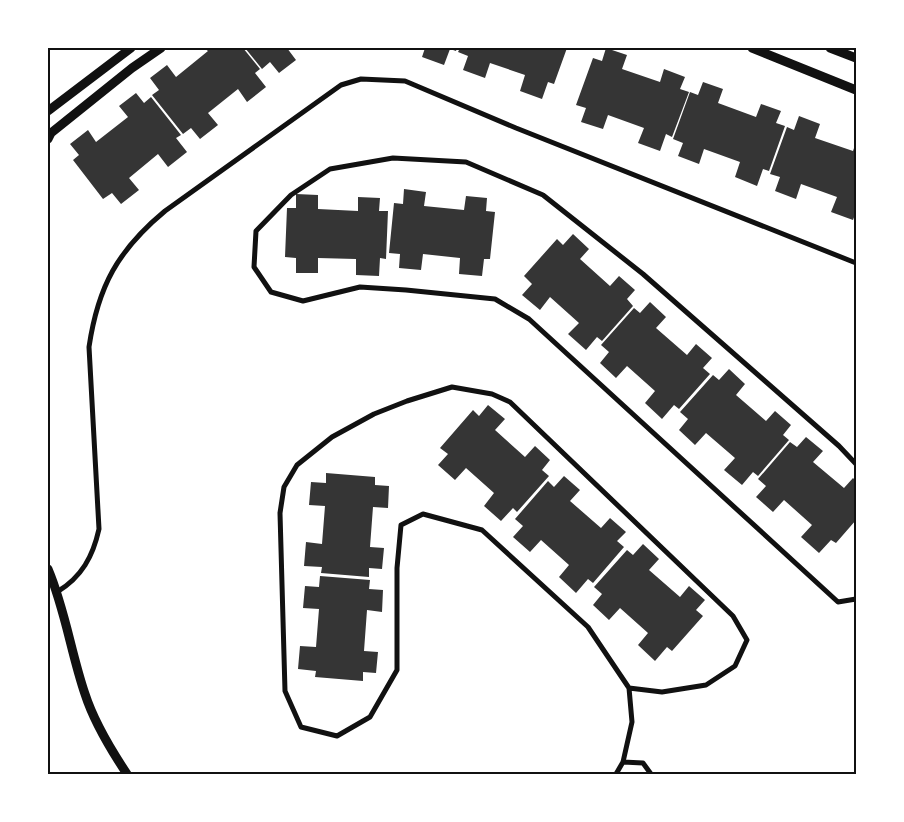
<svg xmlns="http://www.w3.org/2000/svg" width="904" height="822" font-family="Roboto,sans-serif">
	<rect width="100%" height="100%" fill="#fff"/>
	<path fill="#353535" d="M 204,48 L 243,48 L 260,69 L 255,73 L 266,87 L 247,102 L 238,89 L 208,113 L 218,125 L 200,139 L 191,128 L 183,134 L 152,95 L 159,90 L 150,78 L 167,65 L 176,77 L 208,51 Z
		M 245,48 L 287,48 L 296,60 L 279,73 L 270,62 L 262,69 Z
		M 425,48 L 457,48 L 456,51 L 450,49 L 444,65 L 422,57 Z
		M 460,48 L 567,48 L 554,84 L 548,82 L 542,99 L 520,91 L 525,75 L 490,63 L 485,78 L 463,70 L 468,56 L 458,52 Z
		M 606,48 L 627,55 L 622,69 L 660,82 L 664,69 L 685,77 L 680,89 L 689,92 L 672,137 L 666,134 L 660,151 L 638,143 L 644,128 L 608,115 L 603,129 L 581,122 L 586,108 L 576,105 L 593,58 L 602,61 Z
		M 703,82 L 723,89 L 718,103 L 756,117 L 761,104 L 781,111 L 776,123 L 785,126 L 769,171 L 763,169 L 757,186 L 735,177 L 740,162 L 704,149 L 699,164 L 678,156 L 683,143 L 673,139 L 690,92 L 698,95 Z
		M 136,93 L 144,103 L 151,97 L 181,135 L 176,138 L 187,152 L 168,167 L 158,154 L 129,178 L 139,190 L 121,204 L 112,193 L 103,199 L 73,160 L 79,155 L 70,144 L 88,130 L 96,142 L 128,117 L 119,106 Z
		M 799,116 L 820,124 L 815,138 L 853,151 L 856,142 L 856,212 L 853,220 L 831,212 L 837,197 L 801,184 L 796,199 L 775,191 L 780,177 L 770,174 L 787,127 L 794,130 Z
		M 404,189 L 426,192 L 424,206 L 464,210 L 466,196 L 487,198 L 486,211 L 495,212 L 490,259 L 484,259 L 482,276 L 459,274 L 460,258 L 423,254 L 421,270 L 399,268 L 400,254 L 389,253 L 394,203 L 403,204 Z
		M 296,194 L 318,195 L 318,209 L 358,211 L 358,197 L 380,198 L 379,211 L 388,211 L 386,259 L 380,258 L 379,276 L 356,275 L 356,259 L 318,258 L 318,273 L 296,273 L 296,258 L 285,257 L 287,208 L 296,208 Z
		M 573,234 L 589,249 L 580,259 L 610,286 L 619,276 L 635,290 L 627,299 L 633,306 L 602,341 L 597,337 L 586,350 L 568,334 L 579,323 L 550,297 L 540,310 L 522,295 L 532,284 L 524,276 L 557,239 L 563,245 Z
		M 650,302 L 666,317 L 656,328 L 687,355 L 696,344 L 712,358 L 703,368 L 710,374 L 679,409 L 674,405 L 662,419 L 645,403 L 655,391 L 627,366 L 616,378 L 600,363 L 609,352 L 601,345 L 634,308 L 640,313 Z
		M 729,369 L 745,384 L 736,395 L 766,421 L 775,411 L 791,425 L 783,435 L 789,440 L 758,476 L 753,472 L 742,485 L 724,470 L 735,458 L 706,433 L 695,445 L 679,430 L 688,419 L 680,412 L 713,375 L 719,380 Z
		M 488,405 L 505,419 L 495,430 L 525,457 L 535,446 L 550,460 L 542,470 L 549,476 L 517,512 L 513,508 L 501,521 L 484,506 L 494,493 L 466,468 L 455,480 L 438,465 L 448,454 L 440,448 L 473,410 L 479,416 Z
		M 806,437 L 823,451 L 813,462 L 844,488 L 853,478 L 856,481 L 856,520 L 836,543 L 831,540 L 819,553 L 801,537 L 812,525 L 784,500 L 773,512 L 756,497 L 766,486 L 758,479 L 790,442 L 797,447 Z
		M 326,473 L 375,477 L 375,485 L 389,486 L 388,508 L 373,507 L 370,547 L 384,548 L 382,569 L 369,568 L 369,577 L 321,573 L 322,567 L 304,566 L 306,542 L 322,544 L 325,506 L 309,505 L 311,482 L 326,483 Z
		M 564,476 L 580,490 L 570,501 L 601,528 L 610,518 L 626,532 L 617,541 L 624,547 L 593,583 L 588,579 L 576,593 L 559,577 L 569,565 L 541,540 L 530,552 L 513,537 L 523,526 L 515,519 L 548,481 L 554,487 Z
		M 643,544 L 659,559 L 649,570 L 680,597 L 689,586 L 705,600 L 696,610 L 703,616 L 672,651 L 667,647 L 655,661 L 638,645 L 648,633 L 620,608 L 609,620 L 593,605 L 602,594 L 594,587 L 627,550 L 633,555 Z
		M 320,576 L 370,580 L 369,589 L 383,590 L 382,612 L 367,610 L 364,651 L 378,652 L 376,673 L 363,672 L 363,681 L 315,677 L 316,671 L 298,669 L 300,646 L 316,647 L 319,609 L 303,608 L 305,586 L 319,587 Z"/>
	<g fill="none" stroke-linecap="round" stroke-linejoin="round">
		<path stroke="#111" stroke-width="5" d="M 856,464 L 839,446 L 643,274 L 543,195 L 466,162 L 393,158 L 330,169 L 291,195 L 256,231 L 254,267 L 271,292 L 303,301 L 360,287 L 406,290 L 495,299 L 529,319 L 838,602 L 856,599
			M 57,592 C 82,577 93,556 99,529 L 89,347 C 98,286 118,250 165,211 L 341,85 L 361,79 L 405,81 L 516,128 L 856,263
			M 623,762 L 632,722 L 629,688 L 588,627 L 482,530 L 423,514 L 401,525 L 397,568 L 397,670 L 370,717 L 337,736 L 301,727 L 285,691 L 280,513 L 284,487 L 297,465 L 332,437 L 374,414 L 407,401 L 452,387 L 492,394 L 510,402 L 733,616 L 747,640 L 735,666 L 706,685 L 662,692 L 629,688
			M 616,774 L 623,762 L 643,763 L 651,774"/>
		<path stroke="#111" stroke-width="9" d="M 752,48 L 856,90
			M 830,48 L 856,58
			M 48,111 L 131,48
			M 48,139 L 51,133 L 132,68 L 161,48
			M 48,569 C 65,609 71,653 85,694 C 94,722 111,750 127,774"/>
	</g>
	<rect width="904" height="822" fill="none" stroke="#ffffff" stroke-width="98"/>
	<rect x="49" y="49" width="806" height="724" fill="none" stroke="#111" stroke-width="2"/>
</svg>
